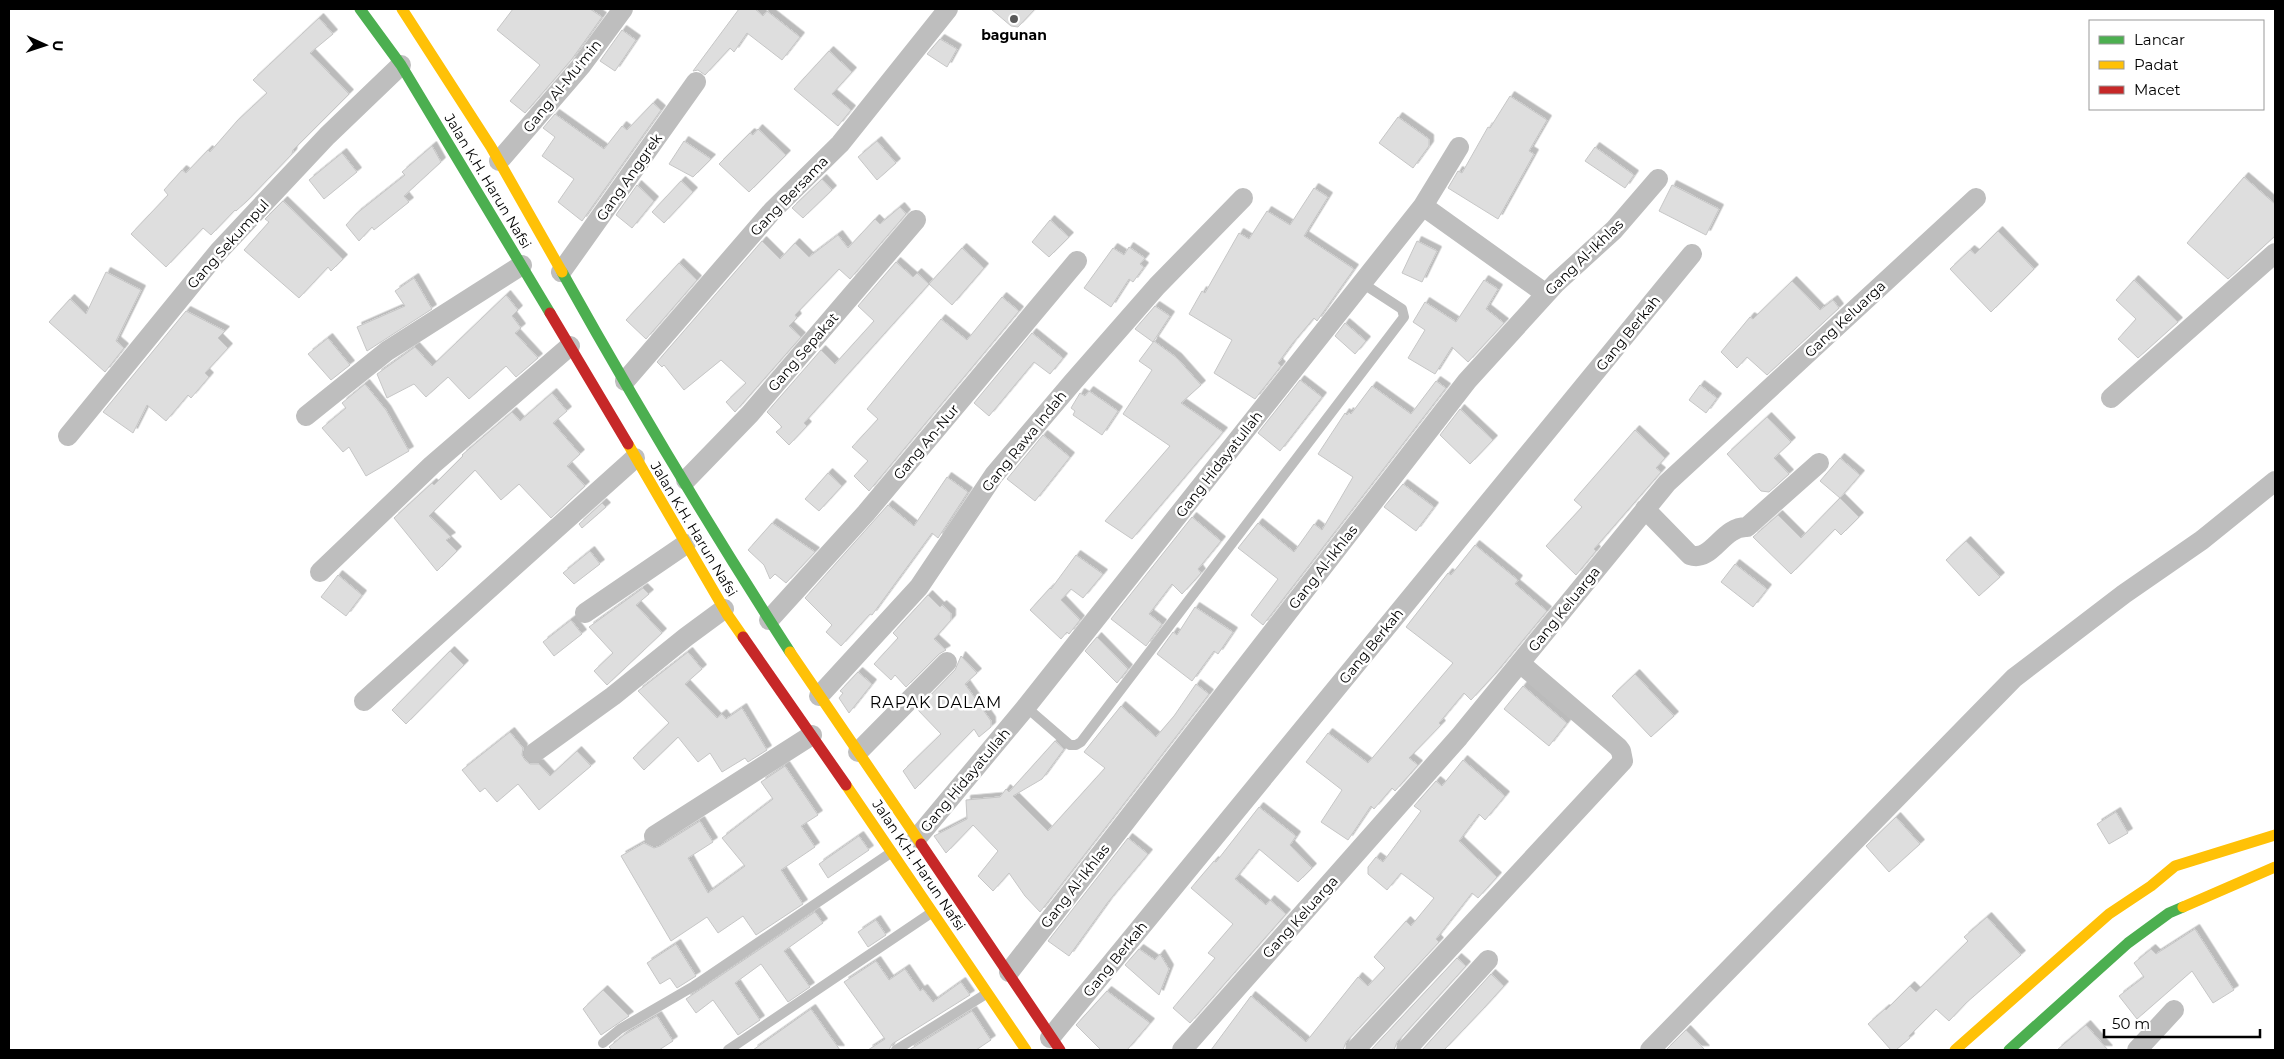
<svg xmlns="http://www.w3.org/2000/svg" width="2284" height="1059" font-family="Montserrat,sans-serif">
	<defs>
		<filter id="shadow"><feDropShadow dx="4.5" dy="-4.5" stdDeviation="0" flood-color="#0004"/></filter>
	</defs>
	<rect width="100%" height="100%" fill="#fff"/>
	<path fill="#dedede" stroke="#c6c6c6" filter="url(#shadow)" d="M 513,9 L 590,9 L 602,17 L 572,59 L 525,113 L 510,101 L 540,65 L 497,30 Z
		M 739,9 L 755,9 L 763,16 L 767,11 L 800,37 L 782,60 L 747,33 L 734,52 L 730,48 L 705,75 L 698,70 L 693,71 Z
		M 991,9 L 1035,9 L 1018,27 L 1011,26 Z
		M 319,18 L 333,34 L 310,53 L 349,94 L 293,150 L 292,154 L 247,201 L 236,211 L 235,210 L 211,235 L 203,228 L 166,267 L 131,234 L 168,195 L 164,190 L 182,170 L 186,173 L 208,150 L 210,152 L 237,121 L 267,93 L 253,80 Z
		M 622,30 L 636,40 L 615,71 L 600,61 Z
		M 940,39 L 957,49 L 947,67 L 927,54 Z
		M 829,51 L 852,72 L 832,94 L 851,110 L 838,126 L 794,89 Z
		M 1510,96 L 1547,120 L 1529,151 L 1534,154 L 1498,219 L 1448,188 L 1458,171 L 1462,173 L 1488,127 L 1490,128 Z
		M 653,103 L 661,110 L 582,221 L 558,202 L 574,179 L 542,156 L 555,137 L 543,128 L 555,114 L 604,149 L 622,126 L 627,130 Z
		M 1398,117 L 1429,139 L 1429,146 L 1413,168 L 1379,143 Z
		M 758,129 L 786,155 L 749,192 L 719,164 L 750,133 L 753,135 Z
		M 684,141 L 711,159 L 693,177 L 669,164 Z
		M 877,141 L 896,163 L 877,180 L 858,157 Z
		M 432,146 L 441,162 L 404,196 L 409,202 L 374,230 L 372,227 L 359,241 L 346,225 L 356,214 L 405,175 L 402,172 Z
		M 1595,147 L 1634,175 L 1625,188 L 1585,161 Z
		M 342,153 L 357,172 L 324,199 L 309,180 Z
		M 2244,177 L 2275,204 L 2275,236 L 2228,279 L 2187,243 Z
		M 822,179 L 832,190 L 803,218 L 792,208 Z
		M 681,181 L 693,192 L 664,223 L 652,212 Z
		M 637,185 L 654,201 L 632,228 L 616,215 Z
		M 1672,185 L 1719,209 L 1706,235 L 1659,211 Z
		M 1314,188 L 1328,197 L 1304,236 L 1354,269 L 1317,321 L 1314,318 L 1292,344 L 1278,363 L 1281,366 L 1255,399 L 1214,373 L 1232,340 L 1189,314 L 1202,291 L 1205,293 L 1239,233 L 1249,239 L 1267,211 L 1290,225 Z
		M 283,201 L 343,259 L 331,271 L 328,267 L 299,298 L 244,250 L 269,222 L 265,219 Z
		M 900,207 L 906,214 L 850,279 L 839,269 L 795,315 L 797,318 L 789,326 L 801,337 L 735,412 L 726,402 L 746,383 L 721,360 L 684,390 L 664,365 L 662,367 L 657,362 L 762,241 L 780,259 L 795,243 L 809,257 L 838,235 L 848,248 L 875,219 L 880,224 Z
		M 1050,220 L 1069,237 L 1049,257 L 1032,242 Z
		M 1998,231 L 2034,269 L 1991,312 L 1950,269 L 1970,250 L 1975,254 Z
		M 1417,241 L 1437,251 L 1422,282 L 1402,273 Z
		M 1129,247 L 1145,258 L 1140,264 L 1144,267 L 1133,282 L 1129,279 L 1111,307 L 1084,288 L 1113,248 L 1124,255 Z
		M 962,248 L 984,268 L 952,305 L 929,284 Z
		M 896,262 L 913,277 L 917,273 L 929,284 L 804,423 L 807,426 L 789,445 L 776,432 L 782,427 L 767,412 L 821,350 L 835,364 L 874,321 L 858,306 Z
		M 679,263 L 697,280 L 646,339 L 626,320 Z
		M 106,272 L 141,290 L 116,341 L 124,348 L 105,372 L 49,322 L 70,299 L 86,314 Z
		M 414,278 L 432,309 L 367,351 L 357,327 L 405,306 L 395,291 Z
		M 1484,280 L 1498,289 L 1486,309 L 1504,323 L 1468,362 L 1452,347 L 1435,374 L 1408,358 L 1425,330 L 1413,322 L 1425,302 L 1456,322 Z
		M 2134,280 L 2178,322 L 2138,358 L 2118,339 L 2136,319 L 2116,300 Z
		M 1792,281 L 1820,310 L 1833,300 L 1839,308 L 1767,375 L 1747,357 L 1737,368 L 1721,352 L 1750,317 L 1753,319 Z
		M 506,295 L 518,310 L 512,316 L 521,328 L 515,333 L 538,358 L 516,377 L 506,366 L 469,399 L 448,377 L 426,397 L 414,384 L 387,398 L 377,374 L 415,347 L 432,366 Z
		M 1002,297 L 1019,311 L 869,491 L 854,476 L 868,461 L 852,447 L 878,419 L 867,409 L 941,319 L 967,340 Z
		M 1155,306 L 1170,316 L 1153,342 L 1135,329 Z
		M 186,311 L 225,331 L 218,338 L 228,348 L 205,373 L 209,377 L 191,398 L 188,395 L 166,421 L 147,405 L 133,433 L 103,412 Z
		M 1345,323 L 1366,341 L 1355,354 L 1335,336 Z
		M 1032,333 L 1063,358 L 1050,374 L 1034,362 L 989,416 L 974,403 Z
		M 328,338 L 350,365 L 331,380 L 308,354 Z
		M 1154,341 L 1177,358 L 1201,385 L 1181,403 L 1223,432 L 1132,539 L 1105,521 L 1170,446 L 1123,414 L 1152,370 L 1139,361 Z
		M 1300,380 L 1322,397 L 1280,451 L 1258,433 Z
		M 1436,381 L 1446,388 L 1263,625 L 1251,615 L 1278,579 L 1238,548 L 1258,523 L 1294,552 L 1314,524 L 1322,530 L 1353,477 L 1318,454 L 1345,413 L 1347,415 L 1349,412 L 1351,414 L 1372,386 L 1411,414 Z
		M 365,384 L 386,410 L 409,451 L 366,476 L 349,447 L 343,452 L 322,428 L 346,408 L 342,403 Z
		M 1700,385 L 1717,398 L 1706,413 L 1689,400 Z
		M 1089,391 L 1118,411 L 1102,435 L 1073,415 L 1075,411 L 1071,408 L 1080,393 L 1085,396 Z
		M 552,393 L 567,411 L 553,423 L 580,454 L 567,466 L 585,486 L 551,518 L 519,484 L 501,500 L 475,470 L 429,516 L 451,537 L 446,540 L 457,551 L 437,571 L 394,518 L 432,483 L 434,485 L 463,456 L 462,455 L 512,412 L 520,421 Z
		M 1460,409 L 1493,440 L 1470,464 L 1440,435 Z
		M 1767,417 L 1791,442 L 1774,458 L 1789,474 L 1769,492 L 1761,491 L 1727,454 Z
		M 1635,430 L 1665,458 L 1656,468 L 1661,472 L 1594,549 L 1596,551 L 1576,575 L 1546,546 L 1582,507 L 1574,500 Z
		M 1043,435 L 1070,457 L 1035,501 L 1007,479 Z
		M 1840,458 L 1860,475 L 1840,498 L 1820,481 Z
		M 828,473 L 842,486 L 819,511 L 805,499 Z
		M 947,477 L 968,492 L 938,538 L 932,533 L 872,615 L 870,614 L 841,646 L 826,632 L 832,625 L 805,598 L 888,505 L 914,526 Z
		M 1403,484 L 1434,507 L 1416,531 L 1384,507 Z
		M 1840,498 L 1859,517 L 1841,535 L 1835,529 L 1791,574 L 1753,537 L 1778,515 L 1801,538 Z
		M 602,503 L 606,507 L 582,528 L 579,524 Z
		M 1192,517 L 1221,541 L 1198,569 L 1201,573 L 1194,581 L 1182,594 L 1172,584 L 1149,614 L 1162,624 L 1146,646 L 1111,619 Z
		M 772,523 L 815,552 L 786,583 L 775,574 L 770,579 L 764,565 L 748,550 Z
		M 1966,541 L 2000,577 L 1979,596 L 1946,560 Z
		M 1475,545 L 1518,580 L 1515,584 L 1547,611 L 1495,674 L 1471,700 L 1464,693 L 1439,723 L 1441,725 L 1409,758 L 1418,765 L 1395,791 L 1392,788 L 1374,809 L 1371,806 L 1348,840 L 1321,822 L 1342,790 L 1306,762 L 1328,733 L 1368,763 L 1453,663 L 1406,627 L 1448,573 L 1451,575 Z
		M 590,551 L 600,564 L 574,584 L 563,573 Z
		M 1076,555 L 1103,574 L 1083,598 L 1071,589 L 1061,600 L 1080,620 L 1069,634 L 1067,632 L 1061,639 L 1030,610 L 1050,588 L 1051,589 Z
		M 1735,564 L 1767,589 L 1753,607 L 1721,582 Z
		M 338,575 L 362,595 L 346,616 L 321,597 Z
		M 643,588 L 649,594 L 636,605 L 662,633 L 607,685 L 594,671 L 613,653 L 589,627 Z
		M 928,595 L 940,607 L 942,605 L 951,613 L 951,620 L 934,639 L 946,650 L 939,654 L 906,687 L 895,675 L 891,680 L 874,664 L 898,638 L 893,633 Z
		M 1195,607 L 1233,632 L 1218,654 L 1214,651 L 1192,681 L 1157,654 L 1173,632 L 1177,635 Z
		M 571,620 L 582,634 L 554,656 L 543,642 Z
		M 1097,637 L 1128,669 L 1117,683 L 1085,651 Z
		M 450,651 L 464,665 L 406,724 L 392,710 Z
		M 688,652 L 702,669 L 685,684 L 717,718 L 722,714 L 726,719 L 742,708 L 767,750 L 748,762 L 745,758 L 722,772 L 710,753 L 698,762 L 678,737 L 644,770 L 633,758 L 669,723 L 638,691 Z
		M 961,656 L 977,673 L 965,684 L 991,721 L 991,727 L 979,737 L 974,729 L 915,789 L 903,771 L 941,734 L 917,709 L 955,670 Z
		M 858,672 L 872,684 L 849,713 L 839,698 L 843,693 L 840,691 Z
		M 1635,674 L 1674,716 L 1651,737 L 1612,696 Z
		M 1196,684 L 1209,694 L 1040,912 L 1025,896 L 1009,873 L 993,891 L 978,876 L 998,851 L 973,825 L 946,853 L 934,836 L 967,819 L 966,800 L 1000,797 L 1006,789 L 1009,792 L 1055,741 L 1064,749 L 1042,779 L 1013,796 L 1048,831 L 1105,768 L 1084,752 L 1121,706 L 1156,737 L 1174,716 Z
		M 1523,686 L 1567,723 L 1549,746 L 1504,709 Z
		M 510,732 L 523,748 L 522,755 L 525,760 L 530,764 L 539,764 L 550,776 L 577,751 L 591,766 L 539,810 L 518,784 L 497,802 L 485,788 L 480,792 L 462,770 Z
		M 1463,760 L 1505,796 L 1485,820 L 1479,814 L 1459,841 L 1497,877 L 1478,898 L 1472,893 L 1436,939 L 1439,942 L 1346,1042 L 1343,1050 L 1211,1050 L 1251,996 L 1306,1042 L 1358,977 L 1368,986 L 1385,968 L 1374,957 L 1406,921 L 1411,926 L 1434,898 L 1401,873 L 1387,890 L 1368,874 L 1368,867 L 1376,857 L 1383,862 L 1421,811 L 1414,806 L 1436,781 L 1442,786 Z
		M 785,766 L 818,815 L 801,826 L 815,847 L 781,870 L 803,904 L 756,935 L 743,916 L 718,933 L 707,917 L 671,941 L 621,856 L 644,843 L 654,848 L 660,846 L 700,821 L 713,842 L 688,858 L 708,893 L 745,866 L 722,838 L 773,799 L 761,782 Z
		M 1259,807 L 1296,836 L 1290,845 L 1312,868 L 1298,882 L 1259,849 L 1235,879 L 1266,905 L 1270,900 L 1286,914 L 1190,1023 L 1173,1008 L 1215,958 L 1208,953 L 1233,924 L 1191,888 L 1214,861 L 1216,862 Z
		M 2116,812 L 2128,833 L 2109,844 L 2097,824 Z
		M 1896,817 L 1920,844 L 1889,872 L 1866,846 Z
		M 859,836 L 869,850 L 828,878 L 819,864 Z
		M 1128,838 L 1148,854 L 1108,902 L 1069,956 L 1048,941 Z
		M 815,912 L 823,923 L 784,951 L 810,987 L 788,1002 L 761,964 L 735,983 L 760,1020 L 738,1035 L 713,1000 L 696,1013 L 686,999 Z
		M 1987,917 L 2021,955 L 1966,1003 L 1949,1021 L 1936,1009 L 1909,1036 L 1910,1038 L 1896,1050 L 1891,1050 L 1868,1024 L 1885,1009 L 1886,1010 L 1910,986 L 1916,992 L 1968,941 L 1964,937 Z
		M 876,920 L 886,935 L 868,947 L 858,932 Z
		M 2195,929 L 2234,990 L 2213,1003 L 2192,971 L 2137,1019 L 2119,996 L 2144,977 L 2134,963 L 2151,949 L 2156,954 Z
		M 676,944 L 696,976 L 677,988 L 670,978 L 660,984 L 647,963 Z
		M 1139,949 L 1155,960 L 1160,954 L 1169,969 L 1159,995 L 1125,965 Z
		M 1457,958 L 1466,966 L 1397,1042 L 1394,1050 L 1371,1050 Z
		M 876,961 L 889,980 L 905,969 L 920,991 L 923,989 L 933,1002 L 961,982 L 970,995 L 892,1044 L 889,1050 L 868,1050 L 885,1039 L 844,982 Z
		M 1491,974 L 1504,986 L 1484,1008 L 1444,1050 L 1422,1050 Z
		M 603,990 L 629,1016 L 601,1035 L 583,1009 Z
		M 1107,991 L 1150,1023 L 1127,1050 L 1101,1050 L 1076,1025 Z
		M 811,1009 L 840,1050 L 753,1050 Z
		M 972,1011 L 991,1040 L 976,1050 L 909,1050 Z
		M 657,1016 L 673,1041 L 659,1050 L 612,1050 L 609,1047 L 624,1035 Z
		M 2086,1025 L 2108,1050 L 2057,1050 Z
		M 1686,1030 L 1705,1050 L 1666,1050 Z"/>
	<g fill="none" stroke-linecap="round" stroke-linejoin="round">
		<path stroke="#bebebe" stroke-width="10" d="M 1026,707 L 1070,745 L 1076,745 L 1081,742 L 1404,317 L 1402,309 L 1362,283
			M 603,1043 L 620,1029 L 694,986 L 892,852
			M 728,1050 L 931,913
			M 896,1050 L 986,994"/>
		<path stroke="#bebebe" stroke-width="20" d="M 499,161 L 581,66 L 623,9
			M 1423,206 L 1459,147
			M 561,272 L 696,82
			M 625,381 L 773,210 L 840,144 L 948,9
			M 2111,398 L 2275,253
			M 306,416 L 387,351 L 522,265
			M 68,436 L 219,251 L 327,136 L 401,65
			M 686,480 L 750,414 L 916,220
			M 1645,509 L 1690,555 C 1712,563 1722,526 1747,527 L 1819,463
			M 320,572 L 432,465 L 570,346
			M 585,613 L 686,544
			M 769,620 L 866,513 L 1077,261
			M 819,696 L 919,587 L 994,475 L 1072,383 L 1157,286 L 1243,198
			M 364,701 L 635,458
			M 858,752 L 947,662
			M 534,753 L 613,696 L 686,637 L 724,609
			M 654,836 L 812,735
			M 917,838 L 1026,707 L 1423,206 L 1546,294
			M 1009,972 L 1467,381 L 1556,283 L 1614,230 L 1658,179
			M 1050,1038 L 1692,254
			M 1182,1050 L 1459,737 L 1667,483 L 1976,198
			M 1355,1050 L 1623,761 L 1621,751 L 1618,747 L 1520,663
			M 1406,1050 L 1488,960
			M 1650,1050 L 2014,678 L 2124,594 L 2202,540 L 2275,481
			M 2137,1050 L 2174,1010"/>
		<path stroke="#4caf50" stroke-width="11" d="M 360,9 L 401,65 L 550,313
			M 562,272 C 634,401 710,528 790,652
			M 2009,1050 L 2128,943 L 2169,913 L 2183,907"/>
		<path stroke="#ffc107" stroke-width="11" d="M 402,9 L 491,147 L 562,272
			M 628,444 L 727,614 L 743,637
			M 790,652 L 921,844
			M 846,785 L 1026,1050
			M 2183,907 L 2275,867
			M 1955,1050 L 2109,914 L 2151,886 L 2175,866 L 2275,835"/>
		<path stroke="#c62828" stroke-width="11" d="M 550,313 L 628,444
			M 743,637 L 846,785
			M 921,844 L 1060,1050"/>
	</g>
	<circle fill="#595959" stroke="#fff" stroke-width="2" cx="1014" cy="19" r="5"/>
	<g text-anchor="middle" stroke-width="5" stroke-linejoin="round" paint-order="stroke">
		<g font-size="14" font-weight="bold" fill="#000" stroke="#fff">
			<text x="1014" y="40">bagunan</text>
		</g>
		<g font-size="14" fill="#000" stroke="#fff">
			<text transform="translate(562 86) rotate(-51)" y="5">Gang Al-Mu'min</text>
			<text transform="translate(629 177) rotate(-55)" y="5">Gang Anggrek</text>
			<text transform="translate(488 181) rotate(59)" y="5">Jalan K.H. Harun Nafsi</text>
			<text transform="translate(789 196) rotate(-46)" y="5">Gang Bersama</text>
			<text transform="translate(228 244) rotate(-48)" y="5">Gang Sekumpul</text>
			<text transform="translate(1584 257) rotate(-44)" y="5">Gang Al-Ikhlas</text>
			<text transform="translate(1845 319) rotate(-43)" y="5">Gang Keluarga</text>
			<text transform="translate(1628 333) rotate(-51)" y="5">Gang Berkah</text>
			<text transform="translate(803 352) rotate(-49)" y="5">Gang Sepakat</text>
			<text transform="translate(1024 441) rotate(-51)" y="5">Gang Rawa Indah</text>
			<text transform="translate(926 442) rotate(-50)" y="5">Gang An-Nur</text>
			<text transform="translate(1219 464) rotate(-52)" y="5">Gang Hidayatullah</text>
			<text transform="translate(694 529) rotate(59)" y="5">Jalan K.H. Harun Nafsi</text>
			<text transform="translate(1323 567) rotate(-52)" y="5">Gang Al-Ikhlas</text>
			<text transform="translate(1564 609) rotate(-51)" y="5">Gang Keluarga</text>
			<text transform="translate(1371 646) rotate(-51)" y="5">Gang Berkah</text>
			<text transform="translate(965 780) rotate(-50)" y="5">Gang Hidayatullah</text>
			<text transform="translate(919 865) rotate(56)" y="5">Jalan K.H. Harun Nafsi</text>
			<text transform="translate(1075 886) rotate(-52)" y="5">Gang Al-Ikhlas</text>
			<text transform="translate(1300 917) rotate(-48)" y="5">Gang Keluarga</text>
			<text transform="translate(1115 959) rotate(-51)" y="5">Gang Berkah</text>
		</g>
		<g font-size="16" letter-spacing="1" fill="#000" stroke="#fff">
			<text x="936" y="708">RAPAK DALAM</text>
		</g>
	</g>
	<rect width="2284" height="1059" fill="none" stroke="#000000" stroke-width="20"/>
	<rect x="2089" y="20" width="175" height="90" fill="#ffffff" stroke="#999999"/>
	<rect x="2099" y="36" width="25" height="8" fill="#4caf50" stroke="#999999"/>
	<text x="2134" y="45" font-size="15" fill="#000000">Lancar</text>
	<rect x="2099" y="61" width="25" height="8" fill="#ffc107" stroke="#999999"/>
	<text x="2134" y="70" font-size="15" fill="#000000">Padat</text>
	<rect x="2099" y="86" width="25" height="8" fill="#c62828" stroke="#999999"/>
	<text x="2134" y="95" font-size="15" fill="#000000">Macet</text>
	<g transform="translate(45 45) rotate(93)" stroke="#ffffff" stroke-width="4" paint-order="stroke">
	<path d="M0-4L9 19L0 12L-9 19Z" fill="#000000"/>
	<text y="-8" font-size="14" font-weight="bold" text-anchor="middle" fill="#000000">U</text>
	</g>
	<path d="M2104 1029v8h156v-8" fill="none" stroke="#000000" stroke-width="2.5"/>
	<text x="2112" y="1029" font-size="15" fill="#000000" stroke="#ffffff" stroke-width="4" paint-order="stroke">50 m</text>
</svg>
